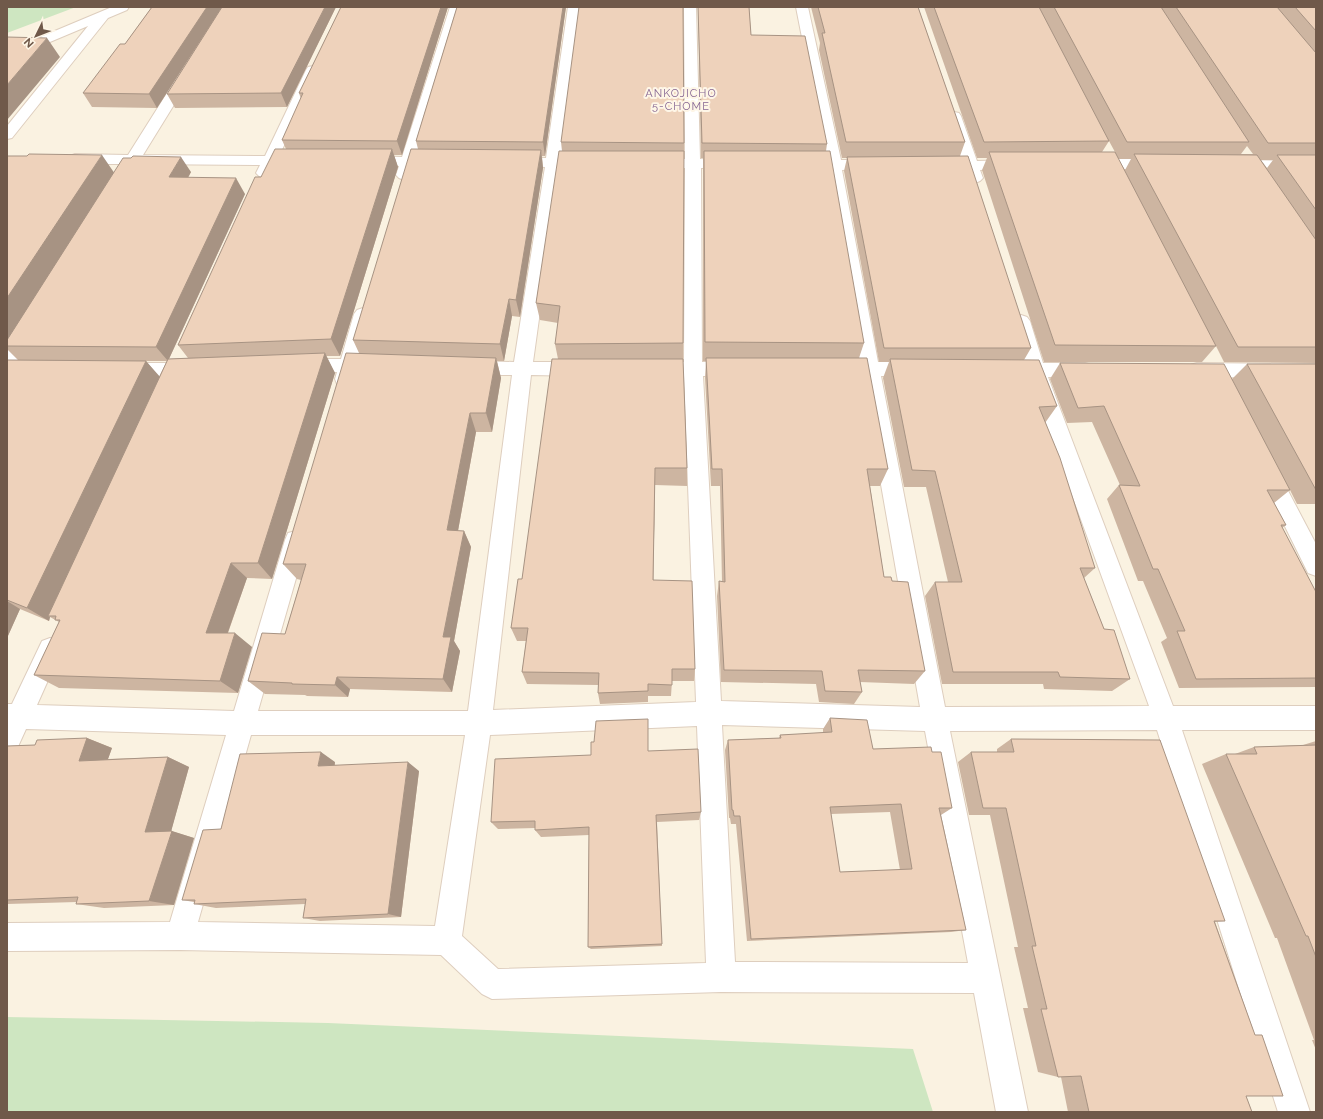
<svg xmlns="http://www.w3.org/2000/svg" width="1323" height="1119" font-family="Raleway,sans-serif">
	<rect width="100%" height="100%" fill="#faf2e1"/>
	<path fill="#cee6c1" d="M 7,7 L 76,7 L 7,33 Z
		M 7,1017 L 328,1023 L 913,1049 L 933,1112 L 7,1112 Z"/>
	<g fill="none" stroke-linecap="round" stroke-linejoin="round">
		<defs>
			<path id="minor" d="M 112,7 L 129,7 L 127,10 L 108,18 L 12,138 L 7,139 L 7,126 L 88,26 L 7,60 L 7,51 Z
				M 450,7 L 462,7 L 417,157 L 442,159 L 445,162 L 442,165 L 414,166 L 409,178 L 404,180 L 399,178 L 396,175 L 399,166 L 360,164 L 357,161 L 360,158 L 365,156 L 402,157 Z
				M 568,7 L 580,7 L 561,158 L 592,160 L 595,163 L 592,166 L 560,167 L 533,362 L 581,362 L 588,364 L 590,369 L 588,374 L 581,376 L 531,375 L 493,710 L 696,702 L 684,376 L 653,376 L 646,374 L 644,369 L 646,364 L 653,362 L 684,362 L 685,168 L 648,166 L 645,163 L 648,160 L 685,159 L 684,7 L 696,7 L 700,159 L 738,161 L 741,164 L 738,167 L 701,168 L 702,362 L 735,362 L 742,364 L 744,369 L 742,374 L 735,376 L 703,376 L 721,701 L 920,707 L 862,376 L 839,376 L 832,374 L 830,369 L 832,364 L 839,362 L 860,362 L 827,170 L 798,168 L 795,165 L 798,162 L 826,160 L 796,7 L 808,7 L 841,160 L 875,160 L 880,162 L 883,165 L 880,168 L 842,170 L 878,362 L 915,362 L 922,364 L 924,369 L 922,374 L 915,376 L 881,376 L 945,707 L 1149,706 L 1029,377 L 1013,377 L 1006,375 L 1004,370 L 1006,365 L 1013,363 L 1025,363 L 1012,321 L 1015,317 L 1021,315 L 1027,317 L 1030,321 L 1043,363 L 1085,363 L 1092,365 L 1094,370 L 1092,375 L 1085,377 L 1048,377 L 1173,706 L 1316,706 L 1316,730 L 1182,730 L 1310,1112 L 1278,1112 L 1157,730 L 950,731 L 1028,1112 L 996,1112 L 974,993 L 721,992 L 492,999 L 482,994 L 441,955 L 180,950 L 7,951 L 7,923 L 170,922 L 226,735 L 26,729 L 16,751 L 7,754 L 7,704 L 12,704 L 42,641 L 50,638 L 58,641 L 62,649 L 37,705 L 234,711 L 285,540 L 288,533 L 296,531 L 304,533 L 307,540 L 258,711 L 468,711 L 512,375 L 469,375 L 462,373 L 460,368 L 462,363 L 469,361 L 514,362 L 545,167 L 508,165 L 505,162 L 508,159 L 513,157 L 546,158 ZM 722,725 L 925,731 L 968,963 L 735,962 ZM 697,726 L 706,963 L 498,969 L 462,936 L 490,735 ZM 251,735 L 465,735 L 435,926 L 198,922 Z
				M 313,66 L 318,67 L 320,70 L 279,156 L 304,158 L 307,161 L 304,164 L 275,165 L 269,176 L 264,178 L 259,176 L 256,173 L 260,165 L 137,164 L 131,173 L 126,175 L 121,173 L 118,170 L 122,164 L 75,164 L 70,162 L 67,159 L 70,156 L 75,154 L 128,155 L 179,74 L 181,71 L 191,71 L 193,74 L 143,155 L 265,156 L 306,70 L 308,67 Z
				M 954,112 L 959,113 L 961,116 L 977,161 L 1015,160 L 1020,162 L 1023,165 L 1020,168 L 980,170 L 983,178 L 980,181 L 975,183 L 970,181 L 965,170 L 936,169 L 933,166 L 936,163 L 962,161 L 947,116 L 949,113 Z
				M 1091,159 L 1159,159 L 1164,161 L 1167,164 L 1164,167 L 1159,169 L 1091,169 L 1086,167 L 1083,164 L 1086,161 Z
				M 1235,160 L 1316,161 L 1316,171 L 1230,168 L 1227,165 L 1230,162 Z
				M 363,308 L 369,310 L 372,314 L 359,358 L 373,358 L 380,360 L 382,365 L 380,370 L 373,372 L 355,372 L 351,384 L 344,386 L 337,384 L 335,379 L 337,372 L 301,373 L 294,371 L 292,366 L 294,361 L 301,359 L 341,359 L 354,314 L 357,310 Z
				M 28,322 L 34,324 L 37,328 L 14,367 L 7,369 L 7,347 L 22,324 Z
				M 123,363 L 193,363 L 200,365 L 202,370 L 200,375 L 193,377 L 123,377 L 116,375 L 114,370 L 116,365 Z
				M 1197,363 L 1316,364 L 1316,378 L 1197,377 L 1190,375 L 1188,370 L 1190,365 Z
				M 1267,462 L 1274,464 L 1316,544 L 1316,576 L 1308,573 L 1257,470 L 1260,464 Z"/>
		</defs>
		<use href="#minor" stroke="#decebe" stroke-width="2"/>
		<use href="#minor" fill="#fff" fill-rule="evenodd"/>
	</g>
	<path fill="#cdb5a1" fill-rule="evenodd" d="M 152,7 L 336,7 L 287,107 L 175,108 L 167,94 L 203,37 L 157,108 L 92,107 L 83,93 L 125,44 Z
		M 341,7 L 448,7 L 402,155 L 394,155 L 398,167 L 340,356 L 326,356 L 335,373 L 272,579 L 247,578 L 228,633 L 252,647 L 238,693 L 59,688 L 34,675 L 59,622 L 50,617 L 49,621 L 20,609 L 7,638 L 7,360 L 18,360 L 7,349 L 7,156 L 114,172 L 191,172 L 188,178 L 245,194 L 169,359 L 188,358 L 178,345 L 261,177 L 286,149 L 282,140 L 301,99 L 299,93 ZM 146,361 L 167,361 L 159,377 Z
		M 457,7 L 566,7 L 545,156 L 542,156 L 543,168 L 520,317 L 512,316 L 504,361 L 497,361 L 501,378 L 492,432 L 476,432 L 458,531 L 464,531 L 471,547 L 454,641 L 460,651 L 452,692 L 350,689 L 348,697 L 307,696 L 305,695 L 265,694 L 248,681 L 285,634 L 301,580 L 297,579 L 283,564 L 359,353 L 353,340 L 418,149 L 416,141 Z
		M 698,7 L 749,7 L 751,35 L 827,144 L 826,151 L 864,343 L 859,358 L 888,469 L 880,486 L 870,486 L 884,577 L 892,581 L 925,671 L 914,684 L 860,682 L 862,692 L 854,704 L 819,702 L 816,684 L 721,682 L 717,596 L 719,581 L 722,582 L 720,486 L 711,486 L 705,378 L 706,361 L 703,361 L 703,158 L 701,158 Z
		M 811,7 L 918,7 L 965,142 L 960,156 L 1031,348 L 1024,360 L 1057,406 L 1045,423 L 1095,568 L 1084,578 L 1104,629 L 1130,679 L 1112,691 L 1044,689 L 1043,684 L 942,684 L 925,596 L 935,582 L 948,582 L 926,487 L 904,487 L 883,378 L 889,362 L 879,362 L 844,171 L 847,158 L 842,158 L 819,50 L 820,43 Z
		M 924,7 L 1316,7 L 1316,363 L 1224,362 L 1216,346 L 1202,362 L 1044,362 L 982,170 L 987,158 L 977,158 ZM 1109,141 L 1115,152 L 1102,152 ZM 1247,146 L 1253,154 L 1241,154 ZM 1118,159 L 1131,159 L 1125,170 ZM 1261,160 L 1273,160 L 1267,168 Z
		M 561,142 L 684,143 L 683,359 L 687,468 L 687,486 L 655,485 L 653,580 L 695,669 L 694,681 L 672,681 L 671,696 L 648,696 L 648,702 L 600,704 L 598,693 L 598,685 L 527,684 L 522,672 L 526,641 L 517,641 L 511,628 L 522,579 L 558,359 L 555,344 L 558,323 L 540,320 L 536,303 L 562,151 Z
		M 1060,363 L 1232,379 L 1247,364 L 1316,364 L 1316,504 L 1297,504 L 1290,490 L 1274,503 L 1286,525 L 1282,528 L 1316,592 L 1316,687 L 1179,688 L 1161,642 L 1167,638 L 1143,581 L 1138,581 L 1107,499 L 1119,485 L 1120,485 L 1092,422 L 1067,423 L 1050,379 Z
		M 830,718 L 873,749 L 932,752 L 952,808 L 941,815 L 966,930 L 951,932 L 747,941 L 736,824 L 731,824 L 730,818 L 729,818 L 725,750 L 728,740 L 779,738 L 780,735 L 823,733 L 823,729 ZM 890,812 L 900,870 L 840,872 L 831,814 Z
		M 648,719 L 648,751 L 701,812 L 699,820 L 657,822 L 662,946 L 591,949 L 588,947 L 589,835 L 541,837 L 535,830 L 535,828 L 498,829 L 491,822 L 591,755 L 594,742 Z
		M 87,738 L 112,748 L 108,759 L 168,757 L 189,767 L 171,831 L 194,838 L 174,905 L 104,908 L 76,904 L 77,902 L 7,904 L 7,746 L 35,745 Z
		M 1011,739 L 1225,921 L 1215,922 L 1255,1035 L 1262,1035 L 1246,1096 L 1252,1112 L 1068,1112 L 1061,1077 L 1058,1077 L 1038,1072 L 1023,1008 L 1028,1008 L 1014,947 L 1018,947 L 990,815 L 969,815 L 958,762 L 971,752 L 997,752 L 997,749 Z
		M 1316,741 L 1316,1050 L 1312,1040 L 1314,1040 L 1277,938 L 1275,938 L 1202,764 L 1226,754 L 1235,754 L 1254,747 L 1303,745 Z
		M 335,762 L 335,765 L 419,771 L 401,917 L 320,921 L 303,918 L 305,904 L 216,908 L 194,904 L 194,902 L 182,900 L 221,829 Z"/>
	<path fill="#a79383" d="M 207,7 L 222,7 L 157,108 L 149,94 Z
		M 325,7 L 336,7 L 287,107 L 281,93 Z
		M 441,7 L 448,7 L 402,155 L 397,141 Z
		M 563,7 L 566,7 L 545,156 L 543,142 Z
		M 47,38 L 60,57 L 7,120 L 7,85 Z
		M 392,149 L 398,167 L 340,356 L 331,339 Z
		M 541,150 L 543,168 L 520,317 L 516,300 Z
		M 102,155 L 115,174 L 7,344 L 7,298 Z
		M 181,157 L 191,172 L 179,193 L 169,177 Z
		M 236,178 L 245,194 L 168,361 L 156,347 Z
		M 509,299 L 512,316 L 504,361 L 500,344 Z
		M 325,353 L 335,373 L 272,579 L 258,563 Z
		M 496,358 L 501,378 L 492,432 L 486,413 Z
		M 146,361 L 161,378 L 48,616 L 50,617 L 49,621 L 27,608 Z
		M 470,413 L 476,432 L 455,547 L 447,530 Z
		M 655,468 L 655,485 L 653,595 L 653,580 Z
		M 464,531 L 471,547 L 454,641 L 460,651 L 452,692 L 443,679 L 443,637 Z
		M 231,563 L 247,578 L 223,646 L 206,633 Z
		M 7,601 L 20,609 L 7,638 Z
		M 235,633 L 252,647 L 238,693 L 220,681 Z
		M 337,677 L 350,689 L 348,697 L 335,685 Z
		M 87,738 L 112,748 L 104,770 L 79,761 Z
		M 321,752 L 335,762 L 333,775 L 318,766 Z
		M 168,757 L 189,767 L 169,839 L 145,832 Z
		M 408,762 L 419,771 L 401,917 L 388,914 Z
		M 172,831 L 194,838 L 174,905 L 149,901 Z"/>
	<path fill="#eed2bb" stroke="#a79383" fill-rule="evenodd" d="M 152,7 L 207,7 L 149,94 L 83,93 L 120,44 L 125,44 Z
		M 222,7 L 325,7 L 281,93 L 167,94 Z
		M 341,7 L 441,7 L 397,141 L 282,140 L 303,93 L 299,93 Z
		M 457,7 L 563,7 L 543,142 L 416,141 Z
		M 579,7 L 683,7 L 684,143 L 561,142 Z
		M 698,7 L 749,7 L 751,35 L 805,36 L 827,144 L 702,143 Z
		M 818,7 L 918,7 L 965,142 L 846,142 L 822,33 L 825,33 Z
		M 934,7 L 1039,7 L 1109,141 L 984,142 Z
		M 1054,7 L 1161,7 L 1249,142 L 1127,142 Z
		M 1176,7 L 1277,7 L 1316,53 L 1316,143 L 1268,143 Z
		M 1295,7 L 1316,7 L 1316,31 Z
		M 7,37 L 47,38 L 7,85 Z
		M 275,149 L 392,149 L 331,339 L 178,345 L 255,177 L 261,177 Z
		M 411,149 L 541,150 L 516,300 L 509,299 L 500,344 L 353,340 Z
		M 559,151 L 684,151 L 683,343 L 555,344 L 560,306 L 536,303 Z
		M 704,151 L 830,151 L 864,343 L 705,342 Z
		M 989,152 L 1115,152 L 1216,346 L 1055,345 Z
		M 29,154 L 102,155 L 7,298 L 7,156 L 27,156 Z
		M 1134,154 L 1257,155 L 1316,240 L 1316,347 L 1238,347 Z
		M 1277,155 L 1316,155 L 1316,210 Z
		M 133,156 L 181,157 L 169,177 L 236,178 L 156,347 L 7,346 L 7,340 L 123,158 L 131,158 Z
		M 968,156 L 1031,348 L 884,348 L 847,157 Z
		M 325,353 L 258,563 L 231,563 L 206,633 L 235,633 L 220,681 L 34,675 L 60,620 L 55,620 L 56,616 L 48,616 L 168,359 Z
		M 346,353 L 496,358 L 486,413 L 470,413 L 447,530 L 464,531 L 443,637 L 451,637 L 443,679 L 337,677 L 335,685 L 292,684 L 292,683 L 248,681 L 262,633 L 285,634 L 306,564 L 283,564 Z
		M 706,358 L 867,358 L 888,469 L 867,469 L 884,577 L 891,577 L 892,581 L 908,582 L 925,671 L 858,670 L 862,692 L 825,691 L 822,671 L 724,670 L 719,581 L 725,582 L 722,469 L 712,469 Z
		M 552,359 L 683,359 L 687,468 L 655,468 L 653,580 L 692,581 L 695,669 L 672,669 L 672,685 L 648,684 L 648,691 L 598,693 L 599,673 L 522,672 L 528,628 L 511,628 L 518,579 L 522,579 Z
		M 890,359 L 1039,360 L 1057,406 L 1039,407 L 1060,458 L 1095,568 L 1080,568 L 1104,629 L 1114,630 L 1130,679 L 1060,677 L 1058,672 L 953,672 L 935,582 L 962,582 L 935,471 L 912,470 Z
		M 7,360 L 146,361 L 27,608 L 7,600 Z
		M 1060,363 L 1224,364 L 1290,490 L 1267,490 L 1286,525 L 1281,525 L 1316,592 L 1316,678 L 1196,679 L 1177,631 L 1185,631 L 1158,569 L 1153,569 L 1119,485 L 1140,486 L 1104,406 L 1078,408 Z
		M 1247,364 L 1316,364 L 1316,490 Z
		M 830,718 L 867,720 L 873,749 L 931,747 L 932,752 L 941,752 L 952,808 L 939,808 L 966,930 L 751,939 L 740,816 L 734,816 L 733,810 L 732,810 L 728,740 L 781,738 L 780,735 L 832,732 ZM 901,804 L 912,869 L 840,872 L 830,807 Z
		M 648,719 L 648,751 L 698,749 L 701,812 L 656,815 L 662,944 L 588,947 L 589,827 L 535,830 L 535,821 L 491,822 L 495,759 L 591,755 L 591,742 L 594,742 L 596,721 Z
		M 87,738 L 79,761 L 168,757 L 145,832 L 172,831 L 149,901 L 76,904 L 78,897 L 7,900 L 7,746 L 35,745 L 37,740 Z
		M 1011,739 L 1160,740 L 1225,921 L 1214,921 L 1255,1035 L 1262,1035 L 1283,1096 L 1246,1096 L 1252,1112 L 1089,1112 L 1081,1076 L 1058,1077 L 1041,1009 L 1047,1009 L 1032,946 L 1036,946 L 1006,808 L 983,808 L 971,752 L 1014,752 Z
		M 1316,745 L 1316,957 L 1308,936 L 1306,936 L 1226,754 L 1257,754 L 1254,747 Z
		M 321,752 L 318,766 L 408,762 L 388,914 L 303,918 L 306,899 L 194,904 L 195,900 L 182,900 L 203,830 L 221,829 L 240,754 Z"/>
	<g text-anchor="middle" stroke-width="4" stroke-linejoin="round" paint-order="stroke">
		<g font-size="11" letter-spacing="1" fill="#866693" stroke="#fef6e7">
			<text x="681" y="97">ANKOJICHO<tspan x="681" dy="13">5-CHOME</tspan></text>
		</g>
	</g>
	<rect width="1323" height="1119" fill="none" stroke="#70594a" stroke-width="16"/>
	<g transform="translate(36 36) rotate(227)" stroke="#fef6e7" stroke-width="3" paint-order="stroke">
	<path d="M0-3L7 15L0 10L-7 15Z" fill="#70594a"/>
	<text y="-6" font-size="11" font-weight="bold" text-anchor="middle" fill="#70594a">N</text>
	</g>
</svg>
